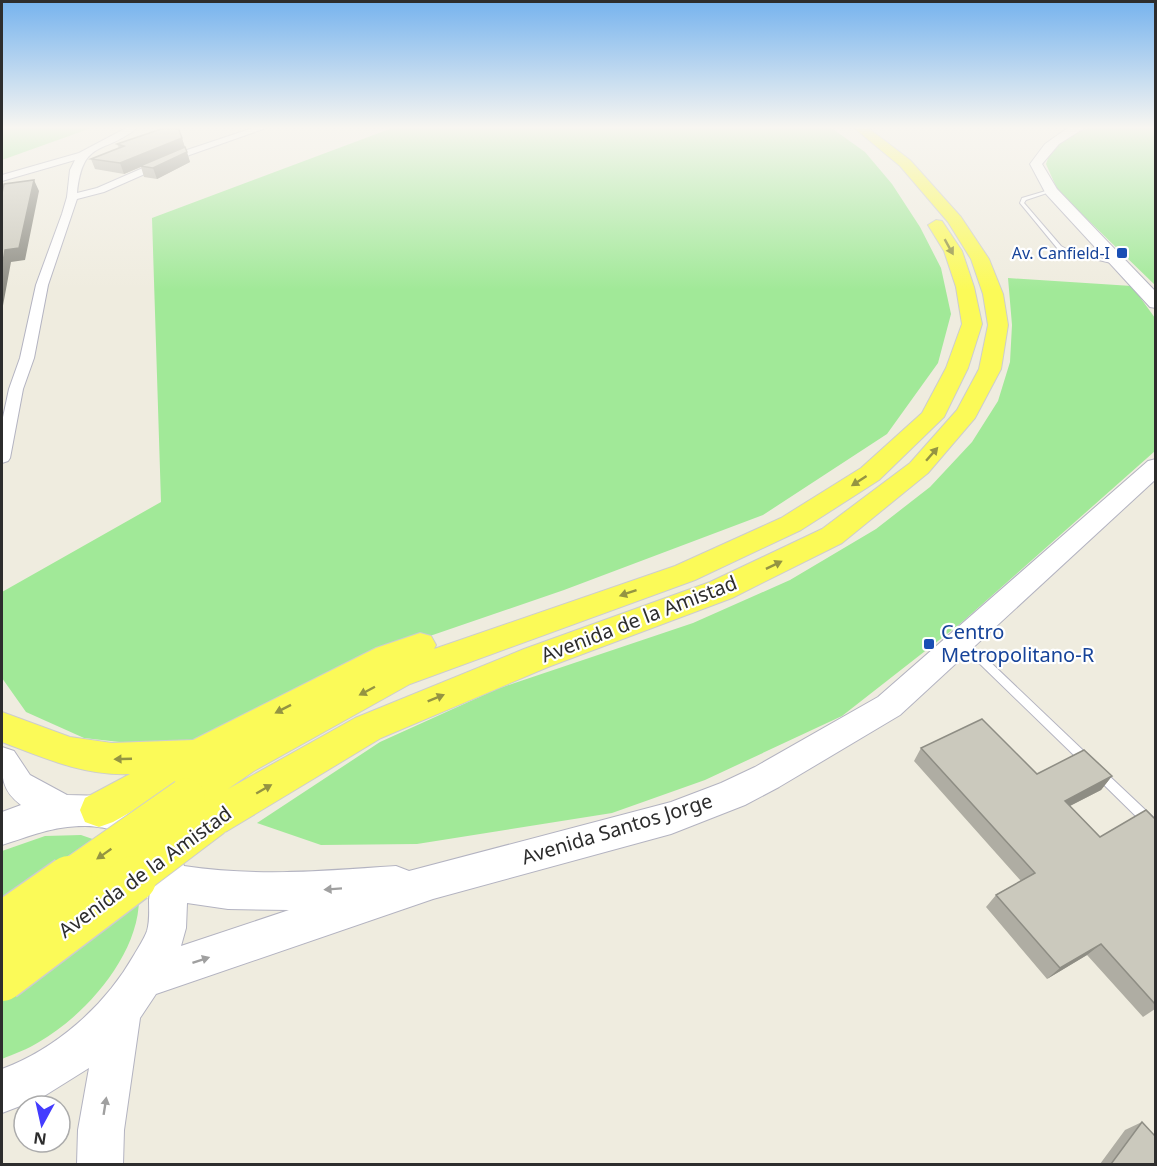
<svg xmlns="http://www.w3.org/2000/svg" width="1157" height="1166" font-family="'Noto Sans',sans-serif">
	<rect width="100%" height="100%" fill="#efecdf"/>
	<path fill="#a1e998" d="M 2,127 L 94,127 L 2,160 Z
		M 395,127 L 830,127 L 865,152 L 892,184 L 920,227 L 941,268 L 951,314 L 938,363 L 887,434 L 763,515 L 564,590 L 389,650 L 203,740 L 146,745 L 84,738 L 26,712 L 2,678 L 2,592 L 161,502 L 152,218 Z
		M 1094,127 L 1155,127 L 1155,285 L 1058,191 L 1046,164 C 1054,139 1070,134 1094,127 Z
		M 1008,278 L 1132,286 L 1155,318 L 1155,451 L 961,623 L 842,716 L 705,780 L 612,813 L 417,844 L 321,845 L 257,823 L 380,742 L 497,689 L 693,623 L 790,580 L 876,529 L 930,487 L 972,442 L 998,401 L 1010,362 L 1012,325 Z
		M 81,835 L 110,845 C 117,856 138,885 139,897 C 140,954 86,1015 39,1042 C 28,1049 14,1054 2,1059 L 2,851 L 45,836 Z"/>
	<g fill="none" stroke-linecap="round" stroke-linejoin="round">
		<defs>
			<path id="lane" d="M 1049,190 L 1053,191 L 1026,200 L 1024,203 L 1061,246 L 1068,250 L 1120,263 L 1120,265 L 1064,252 L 1057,248 L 1020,203 L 1022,198 Z
				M 960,640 L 986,658 L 1090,757 L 1091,760 L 1090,763 L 1086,765 L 1082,763 L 980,664 L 957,647 L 955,644 L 957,641 Z
				M 1100,769 L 1104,771 L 1156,820 L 1156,833 L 1152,832 L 1096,777 L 1094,774 L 1096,771 Z"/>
			<path id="street" d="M 128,127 L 138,127 C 104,156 83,137 77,193 L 97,188 L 175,154 L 256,127 L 269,127 L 181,158 L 104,192 L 77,199 L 48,285 L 34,358 L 23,389 L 10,458 L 8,461 L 2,463 L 2,422 L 9,389 L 20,358 L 36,285 L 62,214 L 67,197 L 70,170 L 75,160 L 2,181 L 2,175 L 79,153 Z"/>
			<path id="secondary" d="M 1069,127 L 1086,127 L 1059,144 L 1042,164 L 1057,189 L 1156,292 L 1156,308 L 1150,307 L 1046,194 L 1030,164 L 1045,144 Z
				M 1156,459 L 1156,479 L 900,715 L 779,787 L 745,805 L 671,834 L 433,899 L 156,994 L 140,1018 L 124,1130 L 123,1164 L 77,1164 L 78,1130 L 89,1068 L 41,1098 L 2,1113 L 2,1069 C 56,1049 105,1006 134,955 C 138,948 144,939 147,931 C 150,921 149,910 149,900 C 151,885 151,868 143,855 C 130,834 109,826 85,826 C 52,826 31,836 2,845 L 2,812 L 21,805 C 0,789 2,776 2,747 L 14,751 L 30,775 L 67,795 L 107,796 L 149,812 L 171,835 L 184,866 C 257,877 324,871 396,866 L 409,871 L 671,802 L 721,783 L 755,767 L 878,697 L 1148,461 ZM 187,903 L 228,909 L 289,910 L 181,946 L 186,928 Z"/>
			<path id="primary" d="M 853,127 L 867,127 L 910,160 L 961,217 L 989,259 L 1003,294 L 1008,325 L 1001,369 L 975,418 L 928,473 L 842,543 L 732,598 L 548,667 L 381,738 L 227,831 L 213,836 L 199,831 L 194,818 L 197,810 L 186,814 L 173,809 L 167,797 L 170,790 L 113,822 L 99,827 L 85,822 L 80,810 L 85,798 L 130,774 C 84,776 44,758 2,742 L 2,712 L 70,737 L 112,743 L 193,740 L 376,648 L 420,633 L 431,636 L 436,645 L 434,649 L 675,566 L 781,518 L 861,468 L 922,413 L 946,368 L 962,324 L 956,287 L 944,251 L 928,225 L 936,220 L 942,221 L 962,251 L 974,287 L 982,324 L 968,368 L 944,417 L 879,480 L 801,530 L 695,580 L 410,684 L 254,771 L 228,789 L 355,718 L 524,649 L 710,582 L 822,529 L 910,463 L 957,410 L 979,369 L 988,325 L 983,294 L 971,259 L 948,222 L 900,166 Z"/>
		</defs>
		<use href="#lane" stroke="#b3b3c1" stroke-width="2"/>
		<use href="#street" stroke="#b3b3c1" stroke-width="2"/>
		<use href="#secondary" stroke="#b3b3c1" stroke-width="2"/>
		<use href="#primary" stroke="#cdcdcd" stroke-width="2"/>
		<use href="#lane" fill="#fff" fill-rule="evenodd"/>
		<use href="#street" fill="#fff" fill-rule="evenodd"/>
		<use href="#secondary" fill="#fff" fill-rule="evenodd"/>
		<use href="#primary" fill="#fbfa58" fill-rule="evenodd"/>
		<defs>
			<path id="primary-bridge-far1" d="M 67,880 L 186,797
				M 131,880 L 213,818"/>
			<path id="primary-bridge" d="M 2,926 L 69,879
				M 2,978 L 133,879"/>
		</defs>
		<use href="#primary-bridge-far1" stroke="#cdcdcd" stroke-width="39" stroke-linecap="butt"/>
		<use href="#primary-bridge" stroke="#cdcdcd" stroke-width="49" stroke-linecap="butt"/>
		<use href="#primary-bridge-far1" stroke="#fbfa58" stroke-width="37"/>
		<use href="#primary-bridge" stroke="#fbfa58" stroke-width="46"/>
	</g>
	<path fill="#afada3" d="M 178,127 L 190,162 L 157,179 L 144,177 L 141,167 L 124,174 L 95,169 L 91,159 L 119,148 L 117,144 Z
		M 921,748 L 1037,774 L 1112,776 L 1101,790 L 1070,806 L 1100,837 L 1155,819 L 1155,1009 L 1143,1017 L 1087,955 L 1047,979 L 986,907 L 996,895 L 1021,881 L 914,761 Z
		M 1142,1122 L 1155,1164 L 1100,1164 L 1125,1130 Z"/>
	<path fill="#8e8d84" d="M 182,138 L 185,148 L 124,174 L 120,163 Z
		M 187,152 L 190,162 L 157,179 L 153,168 Z
		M 34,180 L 39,191 L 25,260 L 11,262 L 2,311 L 2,268 L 5,250 Z
		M 1112,776 L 1101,790 L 1054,814 L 1065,801 Z
		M 1101,944 L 1087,955 L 1047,979 L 1060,968 Z"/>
	<path fill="#cbc9bd" stroke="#8e8d84" stroke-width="1.5" d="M 167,127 L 178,127 L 182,138 L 120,163 L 91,159 L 124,146 L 117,144 Z
		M 185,147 L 187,152 L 153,168 L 140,166 Z
		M 34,180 L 19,248 L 5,250 L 2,268 L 2,193 L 4,184 Z
		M 982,719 L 1037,774 L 1084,750 L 1112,776 L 1065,801 L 1100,837 L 1146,810 L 1155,819 L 1155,1004 L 1101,944 L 1060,968 L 996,895 L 1035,873 L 921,748 Z
		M 1142,1122 L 1155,1136 L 1155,1164 L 1111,1164 Z"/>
	<defs><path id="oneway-solid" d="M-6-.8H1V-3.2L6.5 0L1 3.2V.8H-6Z" transform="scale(1.5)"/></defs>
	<g fill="#949442">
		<use href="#oneway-solid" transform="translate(949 247) rotate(61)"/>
		<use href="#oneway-solid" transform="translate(932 454) rotate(-49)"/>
		<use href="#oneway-solid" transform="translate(859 481) rotate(147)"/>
		<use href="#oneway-solid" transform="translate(774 565) rotate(-26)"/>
		<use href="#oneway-solid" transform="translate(628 593) rotate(161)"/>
		<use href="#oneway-solid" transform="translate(367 691) rotate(152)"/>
		<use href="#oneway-solid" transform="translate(436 698) rotate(-22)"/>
		<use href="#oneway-solid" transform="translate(283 709) rotate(153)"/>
		<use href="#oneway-solid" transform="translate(123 759) rotate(178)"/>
		<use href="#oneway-solid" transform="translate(264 789) rotate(-30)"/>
		<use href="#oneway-solid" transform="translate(104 854) rotate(145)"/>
	</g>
	<g fill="#a0a0a0">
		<use href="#oneway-solid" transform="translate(333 889) rotate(176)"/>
		<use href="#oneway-solid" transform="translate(201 960) rotate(-18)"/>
		<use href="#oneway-solid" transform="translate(105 1106) rotate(-81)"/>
	</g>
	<linearGradient id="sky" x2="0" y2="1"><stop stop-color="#76b3ee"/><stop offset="0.44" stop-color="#f8f6f1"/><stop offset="1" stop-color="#f8f6f1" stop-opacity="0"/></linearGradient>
	<rect width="1157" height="290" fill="url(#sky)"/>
	<g fill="#1a4fb4" stroke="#fff" stroke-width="2">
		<rect x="1116" y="247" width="12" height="12" rx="3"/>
		<rect x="923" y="638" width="12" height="12" rx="3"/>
	</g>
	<g text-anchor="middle" stroke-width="4.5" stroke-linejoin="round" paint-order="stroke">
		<g font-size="16" fill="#164399" stroke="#fff" text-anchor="end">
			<text x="1110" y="259">Av. Canfield-I</text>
		</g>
		<g font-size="20" fill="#2d2d2d" stroke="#fff">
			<text transform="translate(639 619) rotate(-21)" y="7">Avenida de la Amistad</text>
			<text transform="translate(617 829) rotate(-17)" y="7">Avenida Santos Jorge</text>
			<text transform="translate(145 872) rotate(-36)" y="7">Avenida de la Amistad</text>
		</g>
		<g font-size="20" fill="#164399" stroke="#fff" text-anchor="start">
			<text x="941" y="639">Centro<tspan x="941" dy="23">Metropolitano-R</tspan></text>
		</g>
	</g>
	<rect width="1157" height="1166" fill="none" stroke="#2d2d2d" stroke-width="6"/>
	<g transform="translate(42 1124) rotate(188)"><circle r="28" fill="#ffffff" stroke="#ababab" stroke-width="1.5"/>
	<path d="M0-4.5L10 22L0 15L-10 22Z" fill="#443cff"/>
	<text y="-9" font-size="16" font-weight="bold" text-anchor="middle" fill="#2d2d2d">N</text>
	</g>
</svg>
